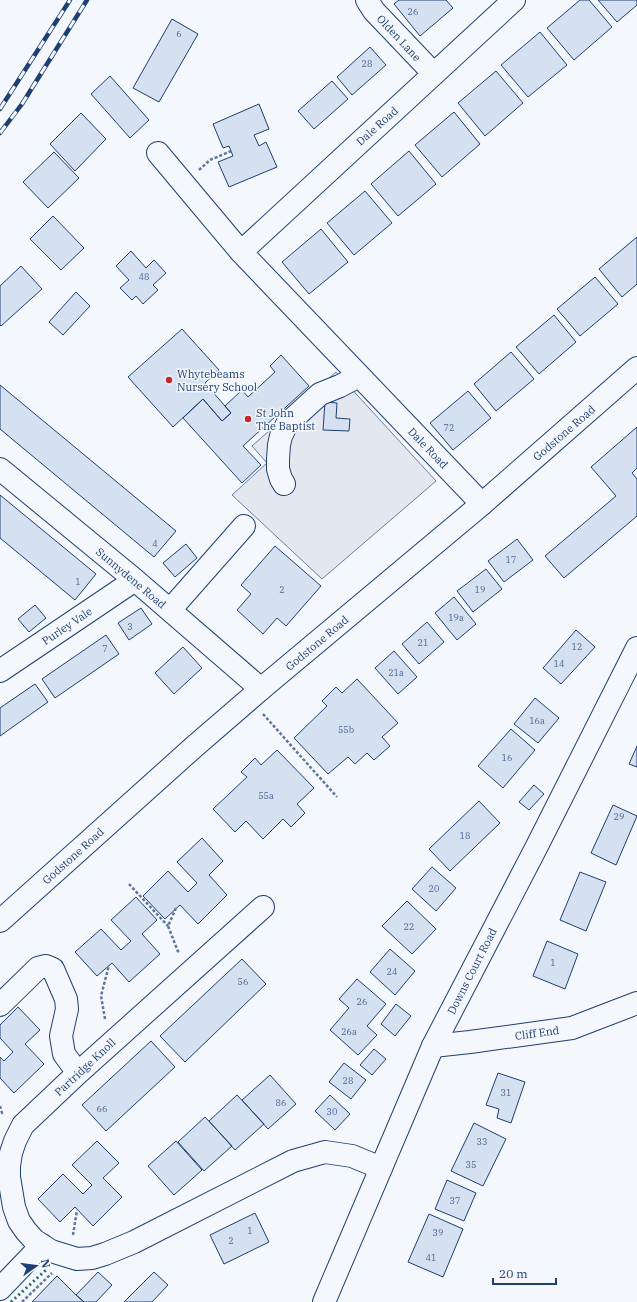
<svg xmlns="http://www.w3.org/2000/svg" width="637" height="1302" font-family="'IBM Plex Serif',serif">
	<rect width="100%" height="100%" fill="#f4f7fb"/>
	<path fill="#e3e8f0" stroke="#687fa3" d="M 336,372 L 436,481 L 322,579 L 232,495 L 267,463 L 252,446 Z"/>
	<path fill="#d5e0f0" stroke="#1d3f73" d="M 399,0 L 446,0 L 453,8 L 420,36 L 394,4 Z
		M 580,0 L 589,0 L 612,27 L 574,60 L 547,28 Z
		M 598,0 L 637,0 L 637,5 L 617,22 Z
		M 172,19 L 198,34 L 159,102 L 133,88 Z
		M 540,32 L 567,65 L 528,97 L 501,65 Z
		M 370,47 L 386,65 L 352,95 L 337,77 Z
		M 496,71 L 523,103 L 485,136 L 458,103 Z
		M 110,76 L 149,120 L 130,138 L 91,94 Z
		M 332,81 L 348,99 L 314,129 L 298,111 Z
		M 259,104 L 269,129 L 254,135 L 259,146 L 266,142 L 277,167 L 229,187 L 218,162 L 233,156 L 229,146 L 223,148 L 213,124 Z
		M 454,112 L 480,144 L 442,177 L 415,145 Z
		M 81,113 L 106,139 L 75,171 L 50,144 Z
		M 409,151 L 436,184 L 398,216 L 371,184 Z
		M 54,152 L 79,178 L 48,208 L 23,182 Z
		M 365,191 L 392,223 L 354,255 L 327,223 Z
		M 53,216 L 84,248 L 61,270 L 30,239 Z
		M 321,229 L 348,262 L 309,294 L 282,262 Z
		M 637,237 L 637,284 L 622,297 L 599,269 Z
		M 131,251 L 146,268 L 154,260 L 166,273 L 153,285 L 158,290 L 143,304 L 136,296 L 132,300 L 120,288 L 129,280 L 116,266 Z
		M 21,266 L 42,289 L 1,326 L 0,325 L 0,286 Z
		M 595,277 L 618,304 L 580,336 L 557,309 Z
		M 76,292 L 90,306 L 63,335 L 49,322 Z
		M 554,315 L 576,342 L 539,374 L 516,347 Z
		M 182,329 L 219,370 L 205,383 L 231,413 L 222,421 L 203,399 L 173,427 L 128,377 Z
		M 511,352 L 534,379 L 496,411 L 474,384 Z
		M 281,355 L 309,386 L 243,446 L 261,465 L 242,483 L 183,418 L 203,399 L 222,421 L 231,413 L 225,406 L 242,390 L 248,397 L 275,372 L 270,366 Z
		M 0,385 L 176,531 L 154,557 L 0,429 Z
		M 468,391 L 491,418 L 453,450 L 430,423 Z
		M 325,402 L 337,403 L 336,418 L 350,419 L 349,431 L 323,430 Z
		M 637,427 L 637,468 L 632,473 L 637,479 L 637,516 L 564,578 L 545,556 L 616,496 L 591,467 Z
		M 0,495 L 96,574 L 75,600 L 0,538 Z
		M 517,539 L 533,560 L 504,582 L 488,561 Z
		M 186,544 L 197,558 L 175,577 L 163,563 Z
		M 275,546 L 321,586 L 286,626 L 277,618 L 263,634 L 237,610 L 251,594 L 241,585 Z
		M 486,569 L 502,589 L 473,612 L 457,591 Z
		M 454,597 L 476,624 L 457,640 L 435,613 Z
		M 35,605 L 46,618 L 29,632 L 18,619 Z
		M 141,608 L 152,624 L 129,640 L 118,623 Z
		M 427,622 L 444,642 L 419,664 L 402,644 Z
		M 576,630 L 595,647 L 561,684 L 543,668 Z
		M 106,635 L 119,654 L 55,698 L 42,679 Z
		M 183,647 L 202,668 L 174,694 L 155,673 Z
		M 394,651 L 417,677 L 398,694 L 375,668 Z
		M 357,679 L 398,723 L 382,737 L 390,746 L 374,760 L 367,753 L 355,764 L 348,757 L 328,774 L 294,738 L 327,706 L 322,701 L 336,687 L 342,693 Z
		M 35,684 L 48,702 L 0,736 L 0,708 Z
		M 535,698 L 559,718 L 538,743 L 514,724 Z
		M 511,729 L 535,750 L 503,788 L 478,766 Z
		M 637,746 L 637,767 L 629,764 Z
		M 277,750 L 314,788 L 297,804 L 305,813 L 291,827 L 283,819 L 263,839 L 246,821 L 235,832 L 213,809 L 247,777 L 241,772 L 255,758 L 261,765 Z
		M 534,785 L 544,794 L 529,810 L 519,802 Z
		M 479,801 L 500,823 L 450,871 L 429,849 Z
		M 613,805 L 637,816 L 616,865 L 591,853 Z
		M 202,838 L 223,861 L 209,875 L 227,895 L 198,924 L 180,905 L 165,919 L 143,896 L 168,871 L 188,892 L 197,883 L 177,862 Z
		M 432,867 L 456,888 L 436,911 L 412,889 Z
		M 580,872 L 606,882 L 586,931 L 560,920 Z
		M 136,897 L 157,920 L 142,934 L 160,954 L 129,982 L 112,963 L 97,976 L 75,952 L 101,929 L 121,950 L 131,941 L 111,920 Z
		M 407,901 L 436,929 L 412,954 L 382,926 Z
		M 547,941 L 578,954 L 565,989 L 533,976 Z
		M 390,949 L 415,971 L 395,995 L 370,972 Z
		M 242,959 L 266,984 L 185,1062 L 160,1036 Z
		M 357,979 L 386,1004 L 367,1026 L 377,1035 L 358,1055 L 330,1030 L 349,1008 L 339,999 Z
		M 396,1004 L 411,1016 L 395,1036 L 381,1024 Z
		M 18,1007 L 40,1030 L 25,1044 L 44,1064 L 14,1093 L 0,1078 L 0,1057 L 4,1061 L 13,1052 L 0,1038 L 0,1025 Z
		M 151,1041 L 175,1067 L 106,1131 L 82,1105 Z
		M 374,1049 L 386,1059 L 372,1075 L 360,1065 Z
		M 344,1063 L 366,1080 L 351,1099 L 329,1082 Z
		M 498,1073 L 525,1082 L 511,1123 L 497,1118 L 499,1109 L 486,1105 Z
		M 270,1075 L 296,1104 L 268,1129 L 242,1100 Z
		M 237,1095 L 264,1124 L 235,1150 L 209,1121 Z
		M 330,1095 L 350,1114 L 335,1130 L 315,1111 Z
		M 205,1117 L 232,1146 L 204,1171 L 178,1142 Z
		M 474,1123 L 506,1139 L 483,1186 L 451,1171 Z
		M 97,1141 L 119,1163 L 103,1178 L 122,1197 L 93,1226 L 75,1207 L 60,1222 L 38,1199 L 63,1174 L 83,1194 L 92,1185 L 72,1165 Z
		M 176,1141 L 202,1170 L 174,1195 L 148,1166 Z
		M 447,1180 L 476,1193 L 464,1221 L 435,1209 Z
		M 255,1213 L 269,1242 L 224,1264 L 210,1235 Z
		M 429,1214 L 463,1229 L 443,1277 L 408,1262 Z
		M 98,1272 L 112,1285 L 96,1302 L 84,1302 L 76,1295 Z
		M 154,1272 L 168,1285 L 152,1302 L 124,1302 Z
		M 57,1276 L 76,1295 L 84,1302 L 32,1302 Z"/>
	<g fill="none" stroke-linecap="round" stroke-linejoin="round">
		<defs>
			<path id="minor" d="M 367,0 L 374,11 L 434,74
				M 158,153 L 241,252 L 482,504
				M 241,252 L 514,0
				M 0,469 L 135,580 L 261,689
				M 284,484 L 281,479 L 278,469 L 278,459 L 279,445 L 281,436 L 287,424 L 320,394 L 340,386 L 359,376
				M 170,610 L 244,526
				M 0,671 L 135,580
				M 263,907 L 78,1073 L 23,1125 L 15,1141 L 11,1153 L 9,1166 L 9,1177 L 14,1207 L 19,1221 L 26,1231 L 34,1240 L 51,1251 L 77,1259 L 92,1258 L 105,1254 L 134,1242 L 293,1161 L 325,1152 L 352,1156 L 381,1168
				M 0,1005 L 38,968 L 46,966 L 53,969 L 66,999 L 67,1009 L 61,1036 L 64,1054 L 78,1073
				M 433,1046 L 470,1042 L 572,1028 L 637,1003
				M 0,1289 L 42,1245"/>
			<path id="major" d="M 324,1302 L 433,1046 L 536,848 L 637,648"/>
			<path id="highway" d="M 0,921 L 195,746 L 261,689 L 482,504 L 637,368"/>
		</defs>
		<use href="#minor" stroke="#1d3f73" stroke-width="24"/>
		<use href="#major" stroke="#1d3f73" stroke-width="24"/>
		<use href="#highway" stroke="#1d3f73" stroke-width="24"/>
		<path stroke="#5e769c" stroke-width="2.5" stroke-dasharray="3 2" stroke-linecap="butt" d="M 199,170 L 210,160 L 231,151
			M 263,714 L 337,797
			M 129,884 L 168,926
			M 176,908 L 168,926 L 179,954
			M 105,1019 L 101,996 L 109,965
			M 0,1106 L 2,1113 L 0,1113
			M 73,1235 L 77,1210
			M 22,1302 L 52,1273"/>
		<use href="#minor" stroke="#f4f7fb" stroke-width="22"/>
		<use href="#major" stroke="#f4f7fb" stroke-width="22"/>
		<use href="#highway" stroke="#f4f7fb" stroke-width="22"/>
		<defs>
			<path id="rail" d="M 0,109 L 70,0
				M 0,133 L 22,104 L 87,0"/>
		</defs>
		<use href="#rail" stroke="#1d3f73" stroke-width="4.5"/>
		<use href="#rail" stroke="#f4f7fb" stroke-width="3" stroke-dasharray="9" stroke-linecap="butt"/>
		<path stroke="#2c6c60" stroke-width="3" stroke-dasharray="2 3" stroke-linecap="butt" d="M 11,1302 L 47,1269"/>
	</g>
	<g fill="#c62828" stroke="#f4f7fb" stroke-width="1.5">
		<circle cx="169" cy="380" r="4"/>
		<circle cx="248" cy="419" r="4"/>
	</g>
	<g text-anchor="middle" stroke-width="3" stroke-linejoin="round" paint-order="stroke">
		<g font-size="9" fill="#4b6792">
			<text x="413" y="15">26</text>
			<text x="179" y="37">6</text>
			<text x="367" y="67">28</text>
			<text x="144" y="280">48</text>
			<text x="449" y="431">72</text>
			<text x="155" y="547">4</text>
			<text x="511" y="563">17</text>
			<text x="78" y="585">1</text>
			<text x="282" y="593">2</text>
			<text x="480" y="593">19</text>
			<text x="456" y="621">19a</text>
			<text x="130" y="630">3</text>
			<text x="423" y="646">21</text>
			<text x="577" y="650">12</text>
			<text x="105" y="652">7</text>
			<text x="559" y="667">14</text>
			<text x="396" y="676">21a</text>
			<text x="537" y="724">16a</text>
			<text x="346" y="733">55b</text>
			<text x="507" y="761">16</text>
			<text x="266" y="799">55a</text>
			<text x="619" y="820">29</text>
			<text x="465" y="839">18</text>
			<text x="434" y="892">20</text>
			<text x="409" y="930">22</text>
			<text x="553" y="966">1</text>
			<text x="392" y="975">24</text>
			<text x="243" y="985">56</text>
			<text x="362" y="1005">26</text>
			<text x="349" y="1035">26a</text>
			<text x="348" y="1084">28</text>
			<text x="506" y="1096">31</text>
			<text x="281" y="1106">86</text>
			<text x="102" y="1112">66</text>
			<text x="332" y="1115">30</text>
			<text x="482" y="1145">33</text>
			<text x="471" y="1168">35</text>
			<text x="455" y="1204">37</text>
			<text x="250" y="1234">1</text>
			<text x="438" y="1236">39</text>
			<text x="231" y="1244">2</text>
			<text x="431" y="1261">41</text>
		</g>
		<g font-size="11" fill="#1d3f73" stroke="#f4f7fb">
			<text transform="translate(399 38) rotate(47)" y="4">Olden Lane</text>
			<text transform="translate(377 126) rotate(-42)" y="4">Dale Road</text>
			<text transform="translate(564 433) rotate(-41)" y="4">Godstone Road</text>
			<text transform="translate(428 448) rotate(46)" y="4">Dale Road</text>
			<text transform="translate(131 578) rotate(40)" y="4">Sunnydene Road</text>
			<text transform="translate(67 626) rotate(-34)" y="4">Purley Vale</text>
			<text transform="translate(317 643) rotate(-40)" y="4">Godstone Road</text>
			<text transform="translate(73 856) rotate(-42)" y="4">Godstone Road</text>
			<text transform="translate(472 971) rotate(-63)" y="4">Downs Court Road</text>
			<text transform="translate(537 1033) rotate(-8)" y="4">Cliff End</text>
			<text transform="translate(85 1067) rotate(-43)" y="4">Partridge Knoll</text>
		</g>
		<g font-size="11" fill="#1d3f73" stroke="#f4f7fb" text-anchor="start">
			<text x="177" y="378">Whytebeams<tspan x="177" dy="13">Nursery School</tspan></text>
			<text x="256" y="417">St John<tspan x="256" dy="13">The Baptist</tspan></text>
		</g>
	</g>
	<g transform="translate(36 1266) rotate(76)" stroke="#f4f7fb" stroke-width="3" paint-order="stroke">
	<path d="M0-3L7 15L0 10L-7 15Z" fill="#1d3f73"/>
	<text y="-6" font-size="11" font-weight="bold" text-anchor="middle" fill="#1d3f73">N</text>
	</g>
	<path d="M493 1278v6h63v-6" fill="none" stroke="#1d3f73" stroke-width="2"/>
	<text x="499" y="1278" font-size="12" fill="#1d3f73" stroke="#f4f7fb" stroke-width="3" paint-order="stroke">20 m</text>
</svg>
